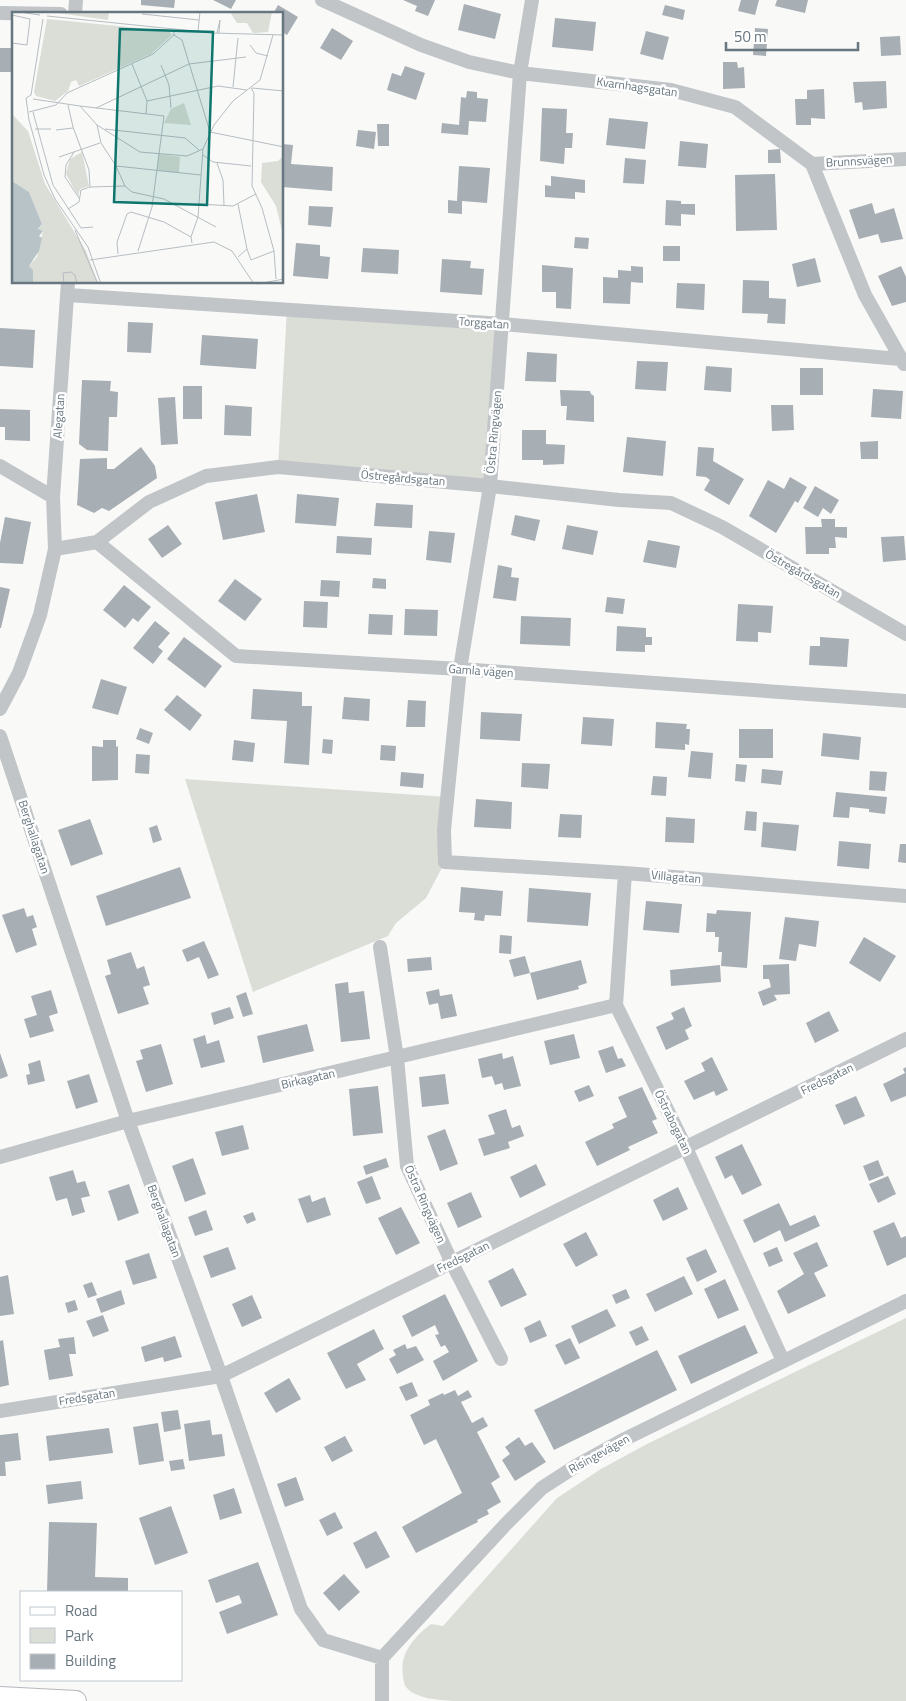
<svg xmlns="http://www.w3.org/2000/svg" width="906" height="1701" font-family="'Titillium Web',sans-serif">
	<rect width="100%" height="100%" fill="#f9f9f8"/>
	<path fill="#daded7" d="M 287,309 L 503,324 L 490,486 L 278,467 Z
		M 185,779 L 447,797 L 445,862 L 426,898 L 396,923 L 388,936 L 253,992 Z
		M 906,1318 L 906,1701 L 453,1701 C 440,1700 415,1699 406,1687 C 404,1684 403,1679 403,1676 C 399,1654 414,1637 431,1624 L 443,1626 L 557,1498 L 601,1469 L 647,1444 Z"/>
	<path fill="#a7aeb4" d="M 141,0 L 175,0 L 174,8 L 141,5 Z
		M 213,0 L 236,0 L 231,9 Z
		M 403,0 L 435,0 L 428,16 L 415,11 L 417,6 Z
		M 741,0 L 759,0 L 755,15 L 738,11 Z
		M 777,0 L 808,0 L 805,13 L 775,6 Z
		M 464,4 L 501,14 L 495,39 L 458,30 Z
		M 278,5 L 298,17 L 287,35 L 282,32 L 282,14 L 273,14 Z
		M 665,5 L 685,10 L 683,20 L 662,15 Z
		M 555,18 L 596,22 L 593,51 L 552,47 Z
		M 332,28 L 353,41 L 341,60 L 320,48 Z
		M 755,28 L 768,29 L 766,56 L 753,55 Z
		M 646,31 L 669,37 L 663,60 L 640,54 Z
		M 900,36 L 901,55 L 881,56 L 880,37 Z
		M 0,48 L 12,48 L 12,72 L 0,72 Z
		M 723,62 L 737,62 L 738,68 L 744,67 L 745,88 L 723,89 Z
		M 405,66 L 425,73 L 416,100 L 387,90 L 392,73 L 401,76 Z
		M 886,81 L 887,108 L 863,110 L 862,102 L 855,103 L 853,82 Z
		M 824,89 L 825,119 L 811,118 L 811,125 L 796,125 L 795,99 L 807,99 L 807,90 Z
		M 467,91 L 477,92 L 477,98 L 488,99 L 486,122 L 469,121 L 468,135 L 441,133 L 442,123 L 459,125 L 461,97 L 466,98 Z
		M 542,108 L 567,109 L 566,133 L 573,133 L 572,148 L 565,148 L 564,164 L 540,161 Z
		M 609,118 L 648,122 L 645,149 L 606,145 Z
		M 377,124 L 389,124 L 389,146 L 378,146 Z
		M 358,130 L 376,132 L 374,149 L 356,146 Z
		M 680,141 L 708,144 L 706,168 L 678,166 Z
		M 282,144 L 293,145 L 291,164 L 333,167 L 332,191 L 282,187 Z
		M 780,149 L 781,163 L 768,163 L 768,150 Z
		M 625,158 L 646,160 L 644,184 L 623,183 Z
		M 459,166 L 490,168 L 487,203 L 462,201 L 462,214 L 448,213 L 448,200 L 457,201 Z
		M 775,174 L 777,230 L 736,231 L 735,175 Z
		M 551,176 L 585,180 L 585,193 L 575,192 L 575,199 L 545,197 L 545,185 L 551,186 Z
		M 666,200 L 681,201 L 681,204 L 695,204 L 695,215 L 681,214 L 681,226 L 665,225 Z
		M 872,203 L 875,214 L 894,208 L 903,239 L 881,243 L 878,234 L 859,239 L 849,210 Z
		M 309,206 L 333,207 L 331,227 L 308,225 Z
		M 575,237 L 589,238 L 588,249 L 574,248 Z
		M 296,243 L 320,245 L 320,256 L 330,257 L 328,279 L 293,276 Z
		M 663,246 L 680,246 L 680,261 L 663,261 Z
		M 363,248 L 399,250 L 398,274 L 361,272 Z
		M 815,258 L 821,282 L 797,287 L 792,264 Z
		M 442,259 L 471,261 L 470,268 L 484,269 L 482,295 L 440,292 Z
		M 542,265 L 573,268 L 571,309 L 556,308 L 556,292 L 542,292 Z
		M 631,266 L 643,267 L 643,283 L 631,282 L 630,304 L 603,303 L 603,277 L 618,278 L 618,270 L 631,271 Z
		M 901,266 L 906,277 L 906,302 L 892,306 L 878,276 Z
		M 743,280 L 769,281 L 769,298 L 786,299 L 785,324 L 767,323 L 768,314 L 742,313 Z
		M 677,283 L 705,284 L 704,310 L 676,308 Z
		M 128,322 L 153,323 L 151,353 L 127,352 Z
		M 0,328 L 35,330 L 33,368 L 0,366 Z
		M 202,335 L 258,339 L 256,369 L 200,365 Z
		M 527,352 L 557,354 L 556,382 L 525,381 Z
		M 637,361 L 668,362 L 666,391 L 635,389 Z
		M 706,366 L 732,368 L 731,392 L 704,390 Z
		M 800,368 L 823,368 L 823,395 L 800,395 Z
		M 82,380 L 111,381 L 110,391 L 118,392 L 117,417 L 109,417 L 108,451 L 87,450 L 79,444 Z
		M 183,386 L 202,386 L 202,419 L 183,419 Z
		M 873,389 L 903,391 L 901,419 L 871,417 Z
		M 560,390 L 590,391 L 591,394 L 594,396 L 594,422 L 566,420 L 567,406 L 561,406 Z
		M 175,397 L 178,444 L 161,445 L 158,398 Z
		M 225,405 L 252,407 L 251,436 L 224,435 Z
		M 771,405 L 793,405 L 794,430 L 772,431 Z
		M 0,409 L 30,410 L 30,441 L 5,440 L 5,427 L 0,427 Z
		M 522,430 L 546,430 L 546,444 L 565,445 L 564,464 L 543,465 L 543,460 L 522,460 Z
		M 627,437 L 666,441 L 663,476 L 623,472 Z
		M 878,441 L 878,459 L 861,459 L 860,442 Z
		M 141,447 L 155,466 L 157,478 L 109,511 L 102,508 L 94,513 L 77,505 L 80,459 L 107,458 L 107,469 L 114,469 Z
		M 698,447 L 714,448 L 713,461 L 744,479 L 729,505 L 704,490 L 710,480 L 706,477 L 696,476 Z
		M 790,477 L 807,487 L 798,503 L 795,501 L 776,533 L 749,516 L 768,480 L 784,489 Z
		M 815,486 L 839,500 L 831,514 L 823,508 L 818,517 L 803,508 Z
		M 257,494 L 265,532 L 223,540 L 215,502 Z
		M 297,494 L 339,498 L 336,526 L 295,523 Z
		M 376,503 L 413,505 L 412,528 L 374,526 Z
		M 515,515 L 540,520 L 535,541 L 511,535 Z
		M 5,517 L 31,522 L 23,564 L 0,563 L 0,543 Z
		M 821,519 L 835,519 L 835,527 L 847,527 L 847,538 L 835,537 L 836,548 L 829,548 L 829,554 L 806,554 L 805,527 L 822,527 Z
		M 168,525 L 182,544 L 162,558 L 148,539 Z
		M 567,525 L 598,531 L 593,555 L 562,549 Z
		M 429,531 L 455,533 L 451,563 L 426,560 Z
		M 337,536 L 372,538 L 371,555 L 336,553 Z
		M 904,536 L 906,560 L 883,562 L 881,537 Z
		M 648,540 L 680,546 L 676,568 L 643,562 Z
		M 498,565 L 512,568 L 511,577 L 519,578 L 516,601 L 493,598 Z
		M 373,578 L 386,579 L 386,589 L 372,588 Z
		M 235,579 L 262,599 L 245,621 L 218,601 Z
		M 321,580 L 340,581 L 339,597 L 320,596 Z
		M 124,585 L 151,607 L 138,622 L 133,618 L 125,628 L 103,610 Z
		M 0,587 L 10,589 L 1,628 L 0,628 Z
		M 607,597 L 625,599 L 623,614 L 605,612 Z
		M 304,601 L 328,602 L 327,628 L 303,627 Z
		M 738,604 L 773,606 L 771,633 L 758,632 L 758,642 L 736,641 Z
		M 405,609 L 438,610 L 437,636 L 404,635 Z
		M 369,614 L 393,615 L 392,635 L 368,634 Z
		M 521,616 L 571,618 L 570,646 L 520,644 Z
		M 155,621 L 170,633 L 158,647 L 163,651 L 153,664 L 133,648 Z
		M 617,626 L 646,628 L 646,637 L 652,637 L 652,645 L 645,645 L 645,652 L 616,651 Z
		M 184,637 L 222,666 L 205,688 L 167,659 Z
		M 820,637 L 849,639 L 847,667 L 809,665 L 810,646 L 820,646 Z
		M 101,679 L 127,687 L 118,715 L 92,708 Z
		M 253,689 L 302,692 L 302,706 L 312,706 L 309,765 L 284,763 L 287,721 L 251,719 Z
		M 177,695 L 202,715 L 190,731 L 164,710 Z
		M 344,697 L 370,699 L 369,721 L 342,719 Z
		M 408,700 L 426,701 L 425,727 L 406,727 Z
		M 481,712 L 522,714 L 520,741 L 480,739 Z
		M 583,717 L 614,719 L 612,746 L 581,744 Z
		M 656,722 L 687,724 L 686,729 L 690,729 L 689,745 L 685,744 L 685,750 L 655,748 Z
		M 140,728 L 153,733 L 149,744 L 136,739 Z
		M 739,729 L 773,729 L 773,758 L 739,758 Z
		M 823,733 L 861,737 L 859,760 L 821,756 Z
		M 323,739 L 333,740 L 332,754 L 322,753 Z
		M 103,740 L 116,740 L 116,747 L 118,746 L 118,780 L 92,781 L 92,746 L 103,747 Z
		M 234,740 L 255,743 L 253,762 L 232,760 Z
		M 381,745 L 396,746 L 395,761 L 380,760 Z
		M 691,751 L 713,753 L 711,779 L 688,777 Z
		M 136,754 L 150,755 L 149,774 L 135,773 Z
		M 522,763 L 550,764 L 548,789 L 521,787 Z
		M 736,764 L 747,765 L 745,782 L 735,781 Z
		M 762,769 L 783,771 L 781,785 L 761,783 Z
		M 870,771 L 887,772 L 885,791 L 869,790 Z
		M 401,772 L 424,774 L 423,788 L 400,786 Z
		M 653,776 L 667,777 L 666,796 L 651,795 Z
		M 836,792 L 887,797 L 885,814 L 869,812 L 869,809 L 850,807 L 849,818 L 833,817 Z
		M 476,799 L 512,802 L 511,829 L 474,827 Z
		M 746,811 L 757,812 L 756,831 L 744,830 Z
		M 560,814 L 582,815 L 581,838 L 558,837 Z
		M 666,817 L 695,819 L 694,843 L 665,842 Z
		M 90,819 L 103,854 L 71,866 L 58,830 Z
		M 763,822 L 799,825 L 796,851 L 761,847 Z
		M 157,825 L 162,840 L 153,843 L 149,828 Z
		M 839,841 L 871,844 L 869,869 L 837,866 Z
		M 900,844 L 906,844 L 906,863 L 898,862 Z
		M 180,867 L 191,898 L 106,926 L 96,896 Z
		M 461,887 L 503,891 L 501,916 L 485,915 L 484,921 L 474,920 L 475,913 L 459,912 Z
		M 529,888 L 591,893 L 588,926 L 527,922 Z
		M 646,901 L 682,904 L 679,933 L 643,930 Z
		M 24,908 L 27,917 L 33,915 L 37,927 L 32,929 L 37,945 L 16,953 L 2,915 Z
		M 717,910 L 751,912 L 747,968 L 721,966 L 722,952 L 718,952 L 719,937 L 715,937 L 715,932 L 706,932 L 707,913 L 716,914 Z
		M 785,917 L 819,921 L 816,947 L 799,944 L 796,961 L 779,959 Z
		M 500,935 L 512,936 L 511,954 L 499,953 Z
		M 864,937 L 896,956 L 880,982 L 849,963 Z
		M 204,941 L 219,975 L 208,979 L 199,957 L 187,962 L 182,950 Z
		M 131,952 L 137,969 L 144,966 L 150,985 L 143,987 L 149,1004 L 118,1014 L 105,976 L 111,974 L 107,960 Z
		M 525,956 L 530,973 L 581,960 L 587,983 L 578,986 L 579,989 L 537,1000 L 530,973 L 514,977 L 509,960 Z
		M 431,957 L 432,970 L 408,972 L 407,959 Z
		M 789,964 L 790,994 L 774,995 L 777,1000 L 763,1006 L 758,992 L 771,987 L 769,979 L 763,979 L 763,965 Z
		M 720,965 L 721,982 L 671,986 L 670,970 Z
		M 348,982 L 349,993 L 364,991 L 370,1039 L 341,1042 L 335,984 Z
		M 439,989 L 440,996 L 452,994 L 457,1016 L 441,1019 L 438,1003 L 429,1005 L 426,992 Z
		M 51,990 L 58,1013 L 49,1016 L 54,1031 L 30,1038 L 24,1019 L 37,1015 L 31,996 Z
		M 246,992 L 253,1014 L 243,1017 L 236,996 Z
		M 230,1007 L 234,1018 L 214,1025 L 211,1013 Z
		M 684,1007 L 692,1026 L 685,1030 L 689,1039 L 666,1050 L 656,1027 L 674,1019 L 671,1013 Z
		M 829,1011 L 839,1031 L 815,1043 L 806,1023 Z
		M 307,1024 L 314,1051 L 263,1063 L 257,1036 Z
		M 574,1034 L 580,1058 L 550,1065 L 544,1041 Z
		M 205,1035 L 207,1044 L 219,1040 L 225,1062 L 201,1068 L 193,1039 Z
		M 161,1044 L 173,1084 L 146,1092 L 136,1061 L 143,1059 L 140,1050 Z
		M 613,1046 L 618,1059 L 622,1058 L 626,1066 L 606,1073 L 598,1051 Z
		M 0,1053 L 8,1076 L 0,1079 Z
		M 502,1053 L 503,1059 L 513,1056 L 521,1086 L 504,1090 L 502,1083 L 495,1085 L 492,1076 L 482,1078 L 478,1059 Z
		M 712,1057 L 728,1090 L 716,1096 L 714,1091 L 694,1100 L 684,1081 L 705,1071 L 701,1063 Z
		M 40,1060 L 45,1081 L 28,1085 L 26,1075 L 30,1074 L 28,1064 Z
		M 906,1067 L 906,1096 L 891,1102 L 883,1084 L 905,1073 L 903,1069 Z
		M 89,1074 L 98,1102 L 76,1109 L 67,1081 Z
		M 445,1074 L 449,1104 L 422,1107 L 419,1077 Z
		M 589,1085 L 594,1096 L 579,1102 L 574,1091 Z
		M 378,1086 L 383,1133 L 353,1136 L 349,1089 Z
		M 642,1087 L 657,1119 L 652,1121 L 658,1133 L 628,1147 L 630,1150 L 597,1166 L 585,1142 L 614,1128 L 612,1124 L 627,1117 L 618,1097 Z
		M 856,1096 L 865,1116 L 844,1125 L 835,1105 Z
		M 506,1109 L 512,1128 L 520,1125 L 524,1136 L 508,1142 L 510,1148 L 484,1156 L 478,1139 L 495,1134 L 488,1115 Z
		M 243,1125 L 249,1149 L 222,1156 L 215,1132 Z
		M 445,1129 L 458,1164 L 440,1171 L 427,1136 Z
		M 742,1144 L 762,1185 L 742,1195 L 732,1175 L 725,1179 L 715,1157 Z
		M 193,1158 L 206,1194 L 185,1202 L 172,1166 Z
		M 386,1158 L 389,1167 L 366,1175 L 363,1166 Z
		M 878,1160 L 884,1175 L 869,1181 L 863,1166 Z
		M 536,1164 L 546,1185 L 520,1198 L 510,1177 Z
		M 73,1170 L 77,1183 L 85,1181 L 90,1196 L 81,1198 L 85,1212 L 72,1216 L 67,1198 L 56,1201 L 49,1177 Z
		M 372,1176 L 381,1199 L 366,1204 L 357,1182 Z
		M 888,1176 L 896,1194 L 878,1203 L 869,1184 Z
		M 129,1184 L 139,1213 L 118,1221 L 108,1191 Z
		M 678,1187 L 688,1209 L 663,1221 L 653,1200 Z
		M 471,1192 L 482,1217 L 458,1228 L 447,1203 Z
		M 310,1195 L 312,1202 L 325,1197 L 331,1215 L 307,1223 L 298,1199 Z
		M 779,1203 L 790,1226 L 815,1215 L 820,1226 L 785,1242 L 780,1230 L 754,1243 L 743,1220 Z
		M 401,1207 L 420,1243 L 396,1255 L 378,1218 Z
		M 206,1210 L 213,1230 L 195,1236 L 188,1217 Z
		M 253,1212 L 256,1220 L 247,1224 L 243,1216 Z
		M 894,1222 L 901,1238 L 906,1236 L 906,1257 L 887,1266 L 873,1231 Z
		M 586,1232 L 598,1255 L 576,1267 L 563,1244 Z
		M 817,1242 L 828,1266 L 814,1273 L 826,1296 L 788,1314 L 777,1291 L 804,1274 L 793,1253 Z
		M 228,1247 L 236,1269 L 211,1278 L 203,1256 Z
		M 777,1247 L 783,1261 L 769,1267 L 763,1253 Z
		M 706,1249 L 717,1272 L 697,1282 L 686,1258 Z
		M 149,1253 L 157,1278 L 133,1285 L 125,1261 Z
		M 513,1268 L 527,1295 L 501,1307 L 488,1281 Z
		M 8,1275 L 14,1314 L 0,1316 L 0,1277 Z
		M 684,1276 L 693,1294 L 655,1312 L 646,1294 Z
		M 725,1279 L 739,1310 L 718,1319 L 704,1289 Z
		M 92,1282 L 97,1295 L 88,1298 L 83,1285 Z
		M 626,1289 L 630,1298 L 616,1304 L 612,1295 Z
		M 121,1290 L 125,1304 L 101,1313 L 96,1299 Z
		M 445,1294 L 478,1361 L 443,1381 L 433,1361 L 449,1352 L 445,1345 L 441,1347 L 435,1335 L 439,1334 L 435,1325 L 412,1337 L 402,1316 Z
		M 252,1295 L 262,1318 L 242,1327 L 232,1304 Z
		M 75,1300 L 78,1310 L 68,1313 L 65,1303 Z
		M 607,1309 L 616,1326 L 579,1344 L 571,1326 Z
		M 103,1315 L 109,1331 L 93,1337 L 86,1321 Z
		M 540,1320 L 547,1336 L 530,1343 L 524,1328 Z
		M 745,1325 L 758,1353 L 691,1384 L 678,1356 Z
		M 642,1326 L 649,1340 L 636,1346 L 629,1332 Z
		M 374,1329 L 384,1349 L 357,1364 L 366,1380 L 346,1389 L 327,1353 Z
		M 175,1336 L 182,1357 L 164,1362 L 163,1357 L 145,1362 L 141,1347 Z
		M 74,1337 L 76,1354 L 69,1354 L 73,1376 L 49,1380 L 44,1350 L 60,1347 L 58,1339 Z
		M 570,1338 L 580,1358 L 565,1365 L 555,1345 Z
		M 3,1340 L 9,1385 L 0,1387 L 0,1341 Z
		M 405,1344 L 407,1349 L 416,1346 L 424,1360 L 397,1374 L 389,1359 L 396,1355 L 393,1350 Z
		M 657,1350 L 677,1390 L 554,1450 L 534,1410 Z
		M 289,1378 L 301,1399 L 276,1413 L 264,1393 Z
		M 412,1382 L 418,1396 L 406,1401 L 399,1387 Z
		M 455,1390 L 458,1396 L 468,1390 L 472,1397 L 461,1402 L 472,1423 L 483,1417 L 488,1426 L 477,1432 L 500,1477 L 491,1483 L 501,1502 L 487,1510 L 489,1514 L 477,1520 L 478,1522 L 416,1553 L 402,1527 L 462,1493 L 436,1439 L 424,1445 L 410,1415 L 430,1405 L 428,1400 L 443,1393 L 444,1395 Z
		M 178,1410 L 181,1429 L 164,1432 L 161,1412 Z
		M 210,1420 L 212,1435 L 222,1434 L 225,1456 L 189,1461 L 184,1424 Z
		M 158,1423 L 164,1461 L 139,1465 L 133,1427 Z
		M 109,1428 L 113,1453 L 49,1461 L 46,1436 Z
		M 18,1433 L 21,1460 L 5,1462 L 6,1476 L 0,1476 L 0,1435 Z
		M 345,1436 L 353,1451 L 332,1462 L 324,1447 Z
		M 519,1437 L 525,1446 L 532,1442 L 546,1462 L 515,1481 L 502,1460 L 510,1454 L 505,1447 Z
		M 183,1459 L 185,1469 L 171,1471 L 169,1461 Z
		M 296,1477 L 304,1500 L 285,1507 L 277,1484 Z
		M 81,1481 L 83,1499 L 48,1504 L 46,1485 Z
		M 234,1488 L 242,1513 L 220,1520 L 213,1495 Z
		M 171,1506 L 188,1553 L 155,1565 L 139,1518 Z
		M 335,1512 L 343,1528 L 327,1536 L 319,1520 Z
		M 49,1522 L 97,1523 L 95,1577 L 128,1578 L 128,1592 L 47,1592 Z
		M 376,1531 L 390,1557 L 366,1569 L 353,1543 Z
		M 258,1562 L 278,1615 L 227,1634 L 219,1612 L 242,1603 L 239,1595 L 216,1603 L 208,1580 Z
		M 344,1574 L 360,1592 L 339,1611 L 323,1593 Z"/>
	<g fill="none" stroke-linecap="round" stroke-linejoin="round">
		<defs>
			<path id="secondary" d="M 0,1697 L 76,1701"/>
		</defs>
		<use href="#secondary" stroke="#b4b9bd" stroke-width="22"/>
		<path stroke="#c1c5c8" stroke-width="14" d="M 322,0 L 421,45 L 469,62 L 520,73 L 671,90 L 735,107 L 812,164 L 865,295 L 904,364
			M 532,0 L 520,73 L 490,486 L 460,669 L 444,830 L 445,862 L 625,873 L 906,896
			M 0,13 L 61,14
			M 75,14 L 76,0
			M 812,164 L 906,159
			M 68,295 L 503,324 L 900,359
			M 0,466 L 53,497
			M 97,542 L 236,656 L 460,669 L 906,701
			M 55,549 L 53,497 L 68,282
			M 0,709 L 19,673 L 40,615 L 55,549 L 97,542 L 149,502 L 206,476 L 278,467 L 490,486 L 619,500 L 671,503 L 722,527 L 906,634
			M 0,736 L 128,1121 L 221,1376 L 301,1609 L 323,1640 L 382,1658
			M 625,873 L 616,1005 L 686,1148 L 783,1361
			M 380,947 L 397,1058 L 407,1166 L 452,1263 L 501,1359
			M 0,1157 L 128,1121 L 616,1005
			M 0,1411 L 221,1376 L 906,1039
			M 382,1701 L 382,1658 L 505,1525 L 542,1488 L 576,1466 L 625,1439 L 906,1301"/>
		<use href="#secondary" stroke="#fff" stroke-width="20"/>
	</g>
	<g text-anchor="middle" stroke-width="5" stroke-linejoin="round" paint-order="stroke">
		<g font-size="12" fill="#67767f" stroke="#fff">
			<text transform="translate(637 87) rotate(8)" y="4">Kvarnhagsgatan</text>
			<text transform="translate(859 161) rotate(-3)" y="4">Brunnsvägen</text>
			<text transform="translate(484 323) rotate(4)" y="4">Torggatan</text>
			<text transform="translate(59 416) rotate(-86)" y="4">Alegatan</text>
			<text transform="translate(494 432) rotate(-85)" y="4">Östra Ringvägen</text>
			<text transform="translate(403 478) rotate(5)" y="4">Östregårdsgatan</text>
			<text transform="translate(803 574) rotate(30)" y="4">Östregårdsgatan</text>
			<text transform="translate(481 671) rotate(4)" y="4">Gamla vägen</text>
			<text transform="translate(34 837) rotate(72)" y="4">Berghallagatan</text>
			<text transform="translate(676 877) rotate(5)" y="4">Villagatan</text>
			<text transform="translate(308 1079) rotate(-13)" y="4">Birkagatan</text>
			<text transform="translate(827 1079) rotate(-26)" y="4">Fredsgatan</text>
			<text transform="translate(673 1122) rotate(64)" y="4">Östrabogatan</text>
			<text transform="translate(425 1204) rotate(66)" y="4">Östra Ringvägen</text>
			<text transform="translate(164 1221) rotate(70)" y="4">Berghallagatan</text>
			<text transform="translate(463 1257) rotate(-26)" y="4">Fredsgatan</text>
			<text transform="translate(87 1397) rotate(-9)" y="4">Fredsgatan</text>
			<text transform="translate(599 1454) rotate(-29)" y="4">Risingevägen</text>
		</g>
	</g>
	<g transform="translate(12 12)">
		<rect width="271" height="271" fill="#f9f9f8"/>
		<path d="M 38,0 L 97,0 L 96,8 ZM 218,0 L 260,0 L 256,20 L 241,21 L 235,11 L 225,11 ZM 35,7 L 157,19 L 160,23 L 139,42 L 67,74 L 64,68 L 59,70 L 56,79 L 43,89 L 24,84 L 22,80 ZM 172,91 L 179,113 L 152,111 L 159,97 ZM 0,102 L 16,119 L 33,172 L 74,239 L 86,271 L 21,271 L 21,258 L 17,254 L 25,245 L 31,219 L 26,218 L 30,212 L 17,180 L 0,169 ZM 70,140 L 77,174 L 68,177 L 66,184 L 54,162 L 58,147 ZM 146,142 L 168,145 L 167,161 L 145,159 ZM 271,144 L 271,223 L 264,194 L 249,170 L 250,151 L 266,149 Z" fill="#daded7"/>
		<path d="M 0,169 L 17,180 L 30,212 L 26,217 L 31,219 L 27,224 L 30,226 L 27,239 L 17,254 L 21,258 L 21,271 L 0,271 Z" fill="#b8c3c7"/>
		<path fill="none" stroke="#b6bdc1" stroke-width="1" d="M 7,0 L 28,3M 130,2 L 187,8M 0,3 L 18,7 L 15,33 L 0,31M 35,4 L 201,21 L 272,23M 186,19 L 188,0M 205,21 L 208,8 L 207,21M 162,23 L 170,28 L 198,120M 238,33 L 244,41 L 256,44M 120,52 L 135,89 L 134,102M 149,53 L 157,73 L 159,96M 221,75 L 226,26M 239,76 L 242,81 L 240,174 L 250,196 L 262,239 L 264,267M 240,76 L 272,79M 19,83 L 14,86 L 17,108 L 32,163 L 43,187 L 76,235 L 89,272M 19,83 L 31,7M 21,87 L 68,94 L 85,113 L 128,140 L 175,144 L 191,137 L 202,113 L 221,89 L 248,68 L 261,23M 135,89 L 206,74 L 235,78M 56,93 L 61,115 L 77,158 L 78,175 L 69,178 L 67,190 L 56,197M 68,94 L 152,104 L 140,195 L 126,239M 84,96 L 177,52 L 234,45M 17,100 L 44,93 L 55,81 L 141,42 L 162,23 L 162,18M 21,100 L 41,173 L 69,216 L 81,215M 85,113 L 89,131 L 104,154 L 113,174 L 120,180 L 152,187 L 204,215M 23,117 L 39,117M 93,117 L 173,126 L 187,138M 44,118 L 61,116M 198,120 L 272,135M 62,140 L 54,153 L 53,165 L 67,186M 191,143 L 201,150 L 239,154M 47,145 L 88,131M 205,151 L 211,168 L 212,193M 104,154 L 189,163M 78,175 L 113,174M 187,192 L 221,194 L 244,182M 63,218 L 86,272M 180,231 L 179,225 L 186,205 L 191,137M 235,237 L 239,248 L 262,239M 106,242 L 105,230 L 115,202 L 119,200 L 152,210 L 179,225M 226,245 L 235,237 L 226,192M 78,248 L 202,230 L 220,239 L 242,272M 52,272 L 51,261 L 59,260 L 63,263 L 65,272M 245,272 L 272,267"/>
		<path fill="#0f766e" fill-opacity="0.15" stroke="#0f766e" stroke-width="2.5" d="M 108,17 L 201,20 L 195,193 L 102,190 Z"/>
		<rect width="271" height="271" fill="none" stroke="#67767f" stroke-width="2.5"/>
	</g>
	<rect x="20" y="1591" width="162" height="90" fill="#ffffff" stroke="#c2c8cc"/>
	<rect x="30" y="1607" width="25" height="8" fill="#ffffff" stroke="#c2c8cc"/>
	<text x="65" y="1616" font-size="15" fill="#67767f">Road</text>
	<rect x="30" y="1628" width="25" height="15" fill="#daded7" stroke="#c2c8cc"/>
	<text x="65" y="1641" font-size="15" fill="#67767f">Park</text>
	<rect x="30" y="1654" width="25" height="15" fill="#a7aeb4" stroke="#c2c8cc"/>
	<text x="65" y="1666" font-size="15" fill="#67767f">Building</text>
	<path d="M726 42v8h132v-8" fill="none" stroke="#67767f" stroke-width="2.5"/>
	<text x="734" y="42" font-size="15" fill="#67767f" stroke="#ffffff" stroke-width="4" paint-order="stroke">50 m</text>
</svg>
